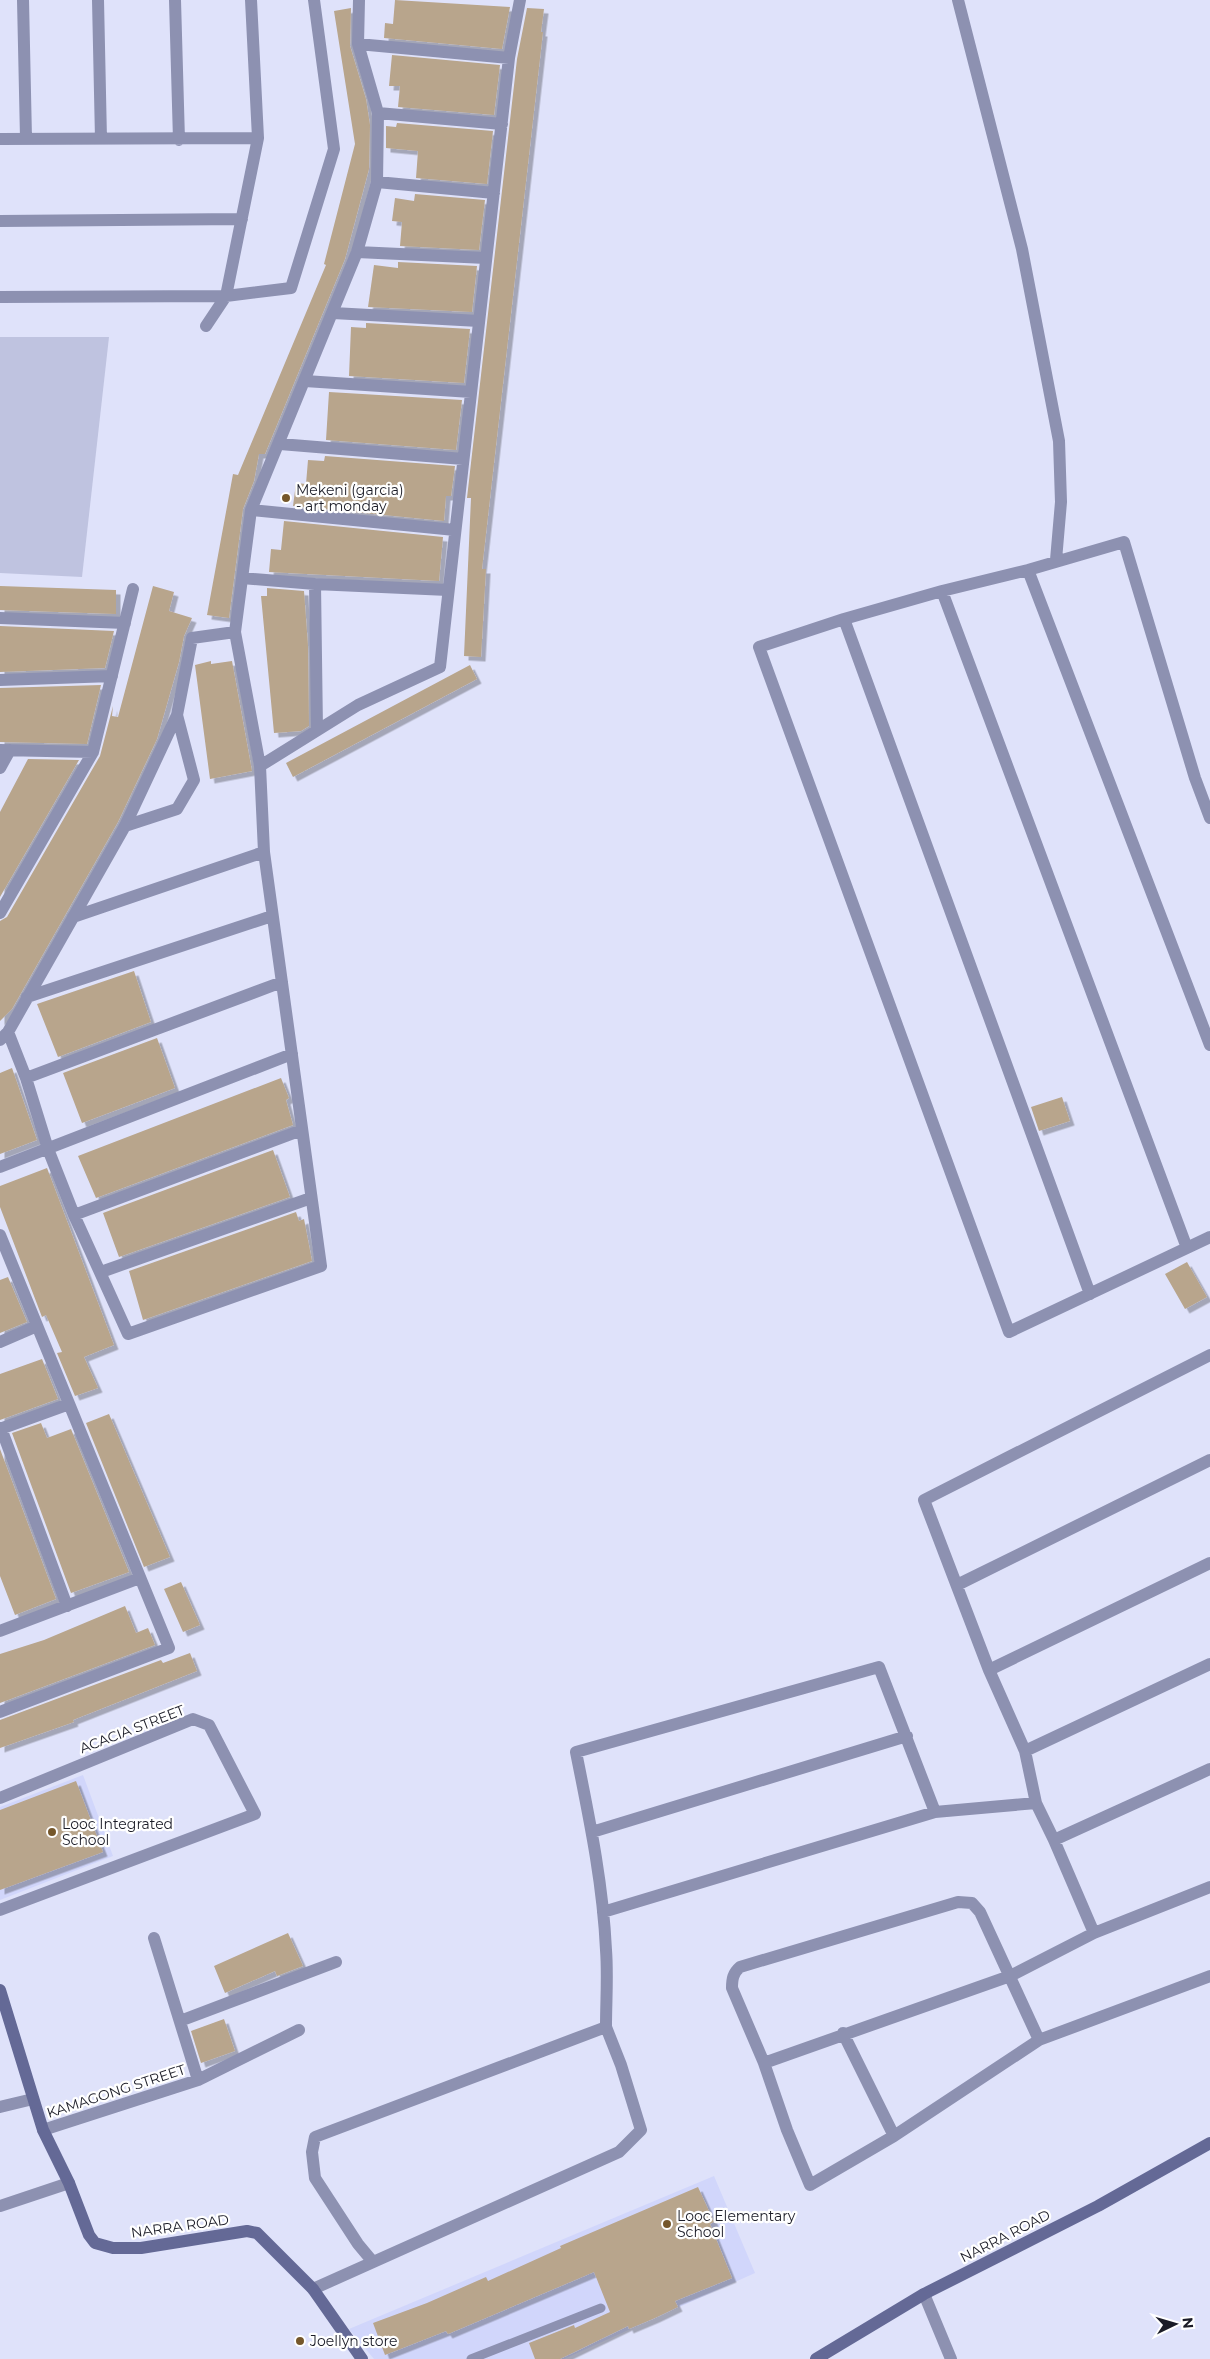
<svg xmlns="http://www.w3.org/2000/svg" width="1210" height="2359" font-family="Montserrat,sans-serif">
	<defs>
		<filter id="shadow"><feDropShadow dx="4.5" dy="4.5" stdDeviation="0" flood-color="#0004"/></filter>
	</defs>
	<rect width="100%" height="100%" fill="#dfe2fa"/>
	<path fill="#d1d6fb" d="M 83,1775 L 113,1856 L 0,1900 L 0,1807 Z
		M 714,2176 L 755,2273 L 564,2359 L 374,2359 L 349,2329 Z"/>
	<path fill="#bfc3e0" d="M 0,337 L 109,337 L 82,577 L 0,573 Z"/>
	<path fill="#b8a58c" filter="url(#shadow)" d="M 395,0 L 510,7 L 502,49 L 384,38 L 385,23 L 393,24 Z
		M 351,8 L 350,46 L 366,99 L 370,125 L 369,169 L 345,259 L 265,454 L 259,454 L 254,481 L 243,509 L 229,618 L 207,615 L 233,474 L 238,475 L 326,265 L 324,264 L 355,144 L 334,11 Z
		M 527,8 L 544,9 L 541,32 L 543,32 L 482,569 L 486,569 L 481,657 L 464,656 L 471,498 L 467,498 L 517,59 Z
		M 392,55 L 500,65 L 494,115 L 398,107 L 400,86 L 389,86 Z
		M 397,123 L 493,131 L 487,184 L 416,178 L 418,151 L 386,148 L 386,126 L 396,127 Z
		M 415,194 L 485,200 L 479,250 L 400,246 L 402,222 L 392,221 L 395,198 L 414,201 Z
		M 398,262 L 477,266 L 472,312 L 368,307 L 374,265 L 398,268 Z
		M 366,323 L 470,329 L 464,383 L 349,376 L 351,327 L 366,328 Z
		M 329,392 L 462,400 L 456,450 L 326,440 Z
		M 325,456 L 455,466 L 451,496 L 446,496 L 444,521 L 293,506 L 296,483 L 306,484 L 308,460 L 324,461 Z
		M 284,521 L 443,537 L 439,581 L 269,572 L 271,549 L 281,550 Z
		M 0,586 L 116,590 L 116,614 L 0,610 Z
		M 153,586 L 174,592 L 169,611 L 192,618 L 184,636 L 179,662 L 157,739 L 118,822 L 12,1009 L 0,1021 L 0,921 L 7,917 L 100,756 L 113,706 L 112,716 L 118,717 Z
		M 267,588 L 304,591 L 308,646 L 309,726 L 301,731 L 274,733 L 261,596 L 267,596 Z
		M 0,626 L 114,631 L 105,668 L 0,672 Z
		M 211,661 L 211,664 L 232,661 L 252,771 L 210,779 L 195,665 Z
		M 470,665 L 477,679 L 293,777 L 286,763 Z
		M 101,685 L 87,744 L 0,742 L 0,688 Z
		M 28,759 L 79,760 L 0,897 L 0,812 Z
		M 134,971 L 151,1022 L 58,1057 L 37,1004 Z
		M 157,1038 L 175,1088 L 82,1123 L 63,1073 Z
		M 12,1068 L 37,1140 L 0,1154 L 0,1073 Z
		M 281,1078 L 289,1098 L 286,1100 L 293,1125 L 96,1198 L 78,1156 Z
		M 1062,1097 L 1070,1121 L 1039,1131 L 1031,1107 Z
		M 273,1150 L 290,1197 L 119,1257 L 103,1213 Z
		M 47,1168 L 114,1345 L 84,1357 L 98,1388 L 75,1396 L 57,1353 L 62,1352 L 46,1315 L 42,1317 L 0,1207 L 0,1186 Z
		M 296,1212 L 299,1221 L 304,1219 L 312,1261 L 143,1320 L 129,1271 Z
		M 1187,1262 L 1207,1297 L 1185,1309 L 1165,1274 Z
		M 8,1277 L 27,1322 L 0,1333 L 0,1280 Z
		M 42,1359 L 58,1399 L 0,1420 L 0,1374 Z
		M 109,1414 L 170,1557 L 144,1567 L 86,1423 Z
		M 41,1423 L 47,1438 L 71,1429 L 129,1572 L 71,1593 L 12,1433 Z
		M 0,1449 L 56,1599 L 15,1615 L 0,1576 Z
		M 181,1582 L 200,1625 L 183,1632 L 164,1589 Z
		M 125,1606 L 136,1633 L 148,1628 L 155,1645 L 0,1703 L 0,1654 L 44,1640 Z
		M 190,1653 L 197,1671 L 73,1720 L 74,1722 L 0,1748 L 0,1720 L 161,1660 L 163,1663 Z
		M 76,1781 L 103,1852 L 0,1890 L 0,1810 Z
		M 288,1933 L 303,1966 L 277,1976 L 275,1971 L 225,1993 L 214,1966 Z
		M 224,2019 L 235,2051 L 201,2063 L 191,2031 Z
		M 698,2187 L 714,2222 L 710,2224 L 732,2278 L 675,2301 L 678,2307 L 655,2318 L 629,2329 L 628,2326 L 560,2359 L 535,2359 L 529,2343 L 574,2325 L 575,2328 L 610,2312 L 594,2272 L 448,2334 L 446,2331 L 385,2355 L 373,2323 L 427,2303 L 486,2277 L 488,2281 L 561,2248 L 560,2246 Z"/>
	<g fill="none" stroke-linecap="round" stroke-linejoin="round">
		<path stroke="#8d91b1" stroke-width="9" d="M 471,2359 L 601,2308"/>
		<path stroke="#8d91b1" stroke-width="12" d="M 23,0 L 26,138
			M 98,0 L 101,139
			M 175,0 L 179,140
			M 958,0 L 1022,249 L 1059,441 L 1061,502 L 1056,560
			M 358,44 L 509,58
			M 378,113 L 502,124
			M 0,139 L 258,138
			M 377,182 L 494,193
			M 0,221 L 242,219
			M 357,252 L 486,258
			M 0,297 L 226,296 L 291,288 L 334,149 L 314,0
			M 333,313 L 479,321
			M 206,326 L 226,296 L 258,138 L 251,0
			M 305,381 L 471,392
			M 280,444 L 463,459
			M 251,510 L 455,530
			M 1028,570 L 1210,1045
			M 242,578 L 315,584 L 448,590
			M 315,584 L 317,730
			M 942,591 L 1187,1248
			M 0,618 L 125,623
			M 844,619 L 1090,1294
			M 0,680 L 112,676
			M 0,750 L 93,752
			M 260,766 L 358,705 L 440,667 L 509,58 L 520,0
			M 0,768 L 10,750
			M 1210,818 L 1195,778 L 1124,542 L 1028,570 L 942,591 L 844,619 L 759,647 L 1009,1332 L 1210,1237
			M 125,826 L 177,809 L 194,780 L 177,715
			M 0,913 L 93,752 L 133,589
			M 73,917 L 264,852
			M 27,997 L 272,916
			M 8,1032 L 26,1078 L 48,1149 L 74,1215 L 128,1334 L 321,1266 L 264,852 L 260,766 L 235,632 L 251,510 L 357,252 L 377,182 L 378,113 L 358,44 L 359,0
			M 0,1040 L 8,1032 L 125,826 L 177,715 L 192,638 L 235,632
			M 26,1078 L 282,982
			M 0,1167 L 292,1054
			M 74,1215 L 302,1130
			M 0,1235 L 169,1648 L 0,1712
			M 101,1272 L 311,1198
			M 0,1342 L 37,1326
			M 1,1428 L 67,1606
			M 0,1429 L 69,1404
			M 957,1585 L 1210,1460
			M 0,1631 L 140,1578
			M 989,1670 L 1210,1563
			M 1025,1751 L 1210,1664
			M 0,1798 L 193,1719 L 209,1725 L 255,1814 L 0,1910
			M 592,1832 L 907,1736
			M 1054,1840 L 1210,1769
			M 603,1912 L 935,1812 L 1036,1803
			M 1094,1933 L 1054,1840 L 1036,1803 L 1025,1751 L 989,1670 L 924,1500 L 1210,1355
			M 154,1938 L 198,2080
			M 180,2021 L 336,1962
			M 606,2027 C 606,2001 608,1975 606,1950 C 603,1883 589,1817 576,1752 L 879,1667 L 935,1812
			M 843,2033 L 894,2136
			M 1039,2040 L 980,1912 L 972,1903 L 958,1902 L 740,1967 C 733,1973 732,1979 732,1988 L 764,2063 L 787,2130 L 810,2185 L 894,2136 L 1039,2040 L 1210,1976
			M 764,2063 L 1010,1976 L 1094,1933 L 1210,1887
			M 0,2107 L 33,2099
			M 43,2130 L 198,2080 L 299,2030
			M 0,2206 L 69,2183
			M 313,2289 L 619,2152 L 641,2130 L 621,2065 L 606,2027 L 315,2137 L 312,2152 L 315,2178 L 358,2244 L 373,2262
			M 924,2294 L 951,2359"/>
		<path stroke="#646996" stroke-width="12" d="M 0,1990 L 43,2130 L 69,2183 L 89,2235 L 95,2243 L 113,2248 L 141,2248 L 247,2231 L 257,2233 L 313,2289 L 362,2359
			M 816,2359 L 924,2294 L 1098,2206 L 1210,2143"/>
	</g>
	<g fill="#75572b" stroke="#fff" stroke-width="2">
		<circle cx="286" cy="498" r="5"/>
		<circle cx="52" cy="1832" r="5"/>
		<circle cx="667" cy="2224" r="5"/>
		<circle cx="300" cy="2341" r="5"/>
	</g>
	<g text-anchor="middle" stroke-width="4.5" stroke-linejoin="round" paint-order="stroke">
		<g font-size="14" fill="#1b1c27" stroke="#fff" text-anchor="start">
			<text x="296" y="495">Mekeni (garcia)<tspan x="296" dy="16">- art monday</tspan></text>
			<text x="62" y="1829">Looc Integrated<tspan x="62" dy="16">School</tspan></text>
			<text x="677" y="2221">Looc Elementary<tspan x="677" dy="16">School</tspan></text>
			<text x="310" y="2346">Joellyn store</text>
		</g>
		<g font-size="14" fill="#1b1c27" stroke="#fff">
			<text transform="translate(132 1729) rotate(-21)" y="5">ACACIA STREET</text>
			<text transform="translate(116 2091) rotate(-18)" y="5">KAMAGONG STREET</text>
			<text transform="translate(180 2226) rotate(-8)" y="5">NARRA ROAD</text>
			<text transform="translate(1005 2236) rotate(-27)" y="5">NARRA ROAD</text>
		</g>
	</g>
	<g transform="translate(1175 2324) rotate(85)" stroke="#ffffff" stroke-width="4" paint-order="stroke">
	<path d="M0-4L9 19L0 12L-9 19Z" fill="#1b1c27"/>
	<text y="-8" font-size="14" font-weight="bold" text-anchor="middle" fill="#1b1c27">N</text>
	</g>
</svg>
